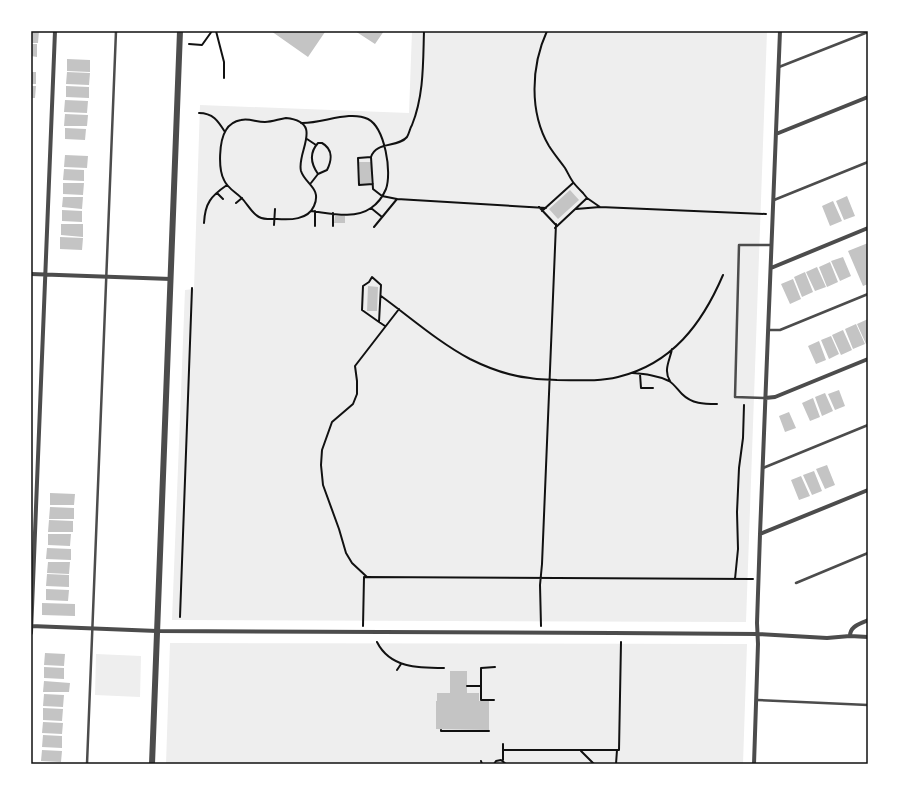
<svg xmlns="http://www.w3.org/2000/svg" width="899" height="795" font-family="'PT Serif',serif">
	<rect width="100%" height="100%" fill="#fff"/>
	<path fill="#eee" d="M 412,31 L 767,31 L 746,622 L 172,620 L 185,290 L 194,289 L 200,105 L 409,113 Z
		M 170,643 L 747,644 L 743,764 L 166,764 Z
		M 96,654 L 141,656 L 140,697 L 95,695 Z"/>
	<path fill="#c4c4c4" d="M 31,31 L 39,31 L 38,43 L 31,43 Z
		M 271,31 L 323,31 L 325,32 L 308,57 Z
		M 355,31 L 384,31 L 375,44 Z
		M 31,44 L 37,44 L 37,57 L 31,56 Z
		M 67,59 L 90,60 L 90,72 L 67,71 Z
		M 31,72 L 36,72 L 36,84 L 31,84 Z
		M 67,72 L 90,73 L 89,85 L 66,84 Z
		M 31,86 L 36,86 L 35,98 L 31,98 Z
		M 66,86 L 89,87 L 89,98 L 66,97 Z
		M 65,100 L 88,101 L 87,113 L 64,112 Z
		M 65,114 L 88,115 L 87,126 L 64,126 Z
		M 65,128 L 86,129 L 85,140 L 65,139 Z
		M 65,155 L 88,156 L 87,168 L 64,167 Z
		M 359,162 L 371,162 L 371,184 L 360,184 Z
		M 64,169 L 84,170 L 84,181 L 63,180 Z
		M 63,183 L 84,183 L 83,195 L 63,194 Z
		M 570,190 L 579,200 L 558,219 L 549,209 Z
		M 847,196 L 855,216 L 844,220 L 836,201 Z
		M 63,197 L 83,197 L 82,209 L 62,207 Z
		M 833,201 L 842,221 L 830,226 L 822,206 Z
		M 62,210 L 82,211 L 82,222 L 62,221 Z
		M 335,216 L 345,216 L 345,223 L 334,223 Z
		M 61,224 L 83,224 L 83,237 L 61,235 Z
		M 60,237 L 83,238 L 82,250 L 60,249 Z
		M 868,243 L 868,284 L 863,286 L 848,251 Z
		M 843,257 L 851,276 L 840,281 L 831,261 Z
		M 830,262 L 838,282 L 827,287 L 819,267 Z
		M 817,267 L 826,287 L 815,291 L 806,272 Z
		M 805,272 L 813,292 L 802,297 L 794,277 Z
		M 793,279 L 801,299 L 790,304 L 781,284 Z
		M 368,286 L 378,287 L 377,311 L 367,311 Z
		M 868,319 L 868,343 L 866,344 L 857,324 Z
		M 856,324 L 865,344 L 853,349 L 845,329 Z
		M 843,330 L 852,350 L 841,355 L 832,335 Z
		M 831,336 L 839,354 L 829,359 L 821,340 Z
		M 819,341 L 826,360 L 816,364 L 808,346 Z
		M 839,390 L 845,406 L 835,410 L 828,394 Z
		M 825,393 L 833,411 L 822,416 L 815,397 Z
		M 813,398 L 820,417 L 810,421 L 802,403 Z
		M 789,412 L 796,428 L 785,432 L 779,416 Z
		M 827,465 L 835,485 L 825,489 L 816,469 Z
		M 814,471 L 822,491 L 812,495 L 803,475 Z
		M 801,476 L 810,496 L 799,500 L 791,480 Z
		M 50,493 L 75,494 L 74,505 L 50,505 Z
		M 50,507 L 74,508 L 74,519 L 49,519 Z
		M 49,520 L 73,521 L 73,532 L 48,532 Z
		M 48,534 L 71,534 L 70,546 L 48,545 Z
		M 47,548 L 71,549 L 71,560 L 46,559 Z
		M 48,562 L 70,562 L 69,574 L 47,573 Z
		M 47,574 L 69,575 L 69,587 L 46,586 Z
		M 46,589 L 69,590 L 68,601 L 46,600 Z
		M 42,603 L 75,604 L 75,616 L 42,615 Z
		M 45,653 L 65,654 L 64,666 L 44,665 Z
		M 44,667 L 64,668 L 64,679 L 44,678 Z
		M 450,671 L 467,671 L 467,693 L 479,693 L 479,701 L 489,701 L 489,730 L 436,729 L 436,701 L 437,701 L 437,693 L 450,693 Z
		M 44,681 L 70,683 L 69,692 L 43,692 Z
		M 44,694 L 64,695 L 63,707 L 43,706 Z
		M 43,708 L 63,709 L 62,721 L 43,720 Z
		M 43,722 L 63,723 L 62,734 L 42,733 Z
		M 43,735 L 62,736 L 62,748 L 42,747 Z
		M 42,750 L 62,751 L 61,762 L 41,761 Z"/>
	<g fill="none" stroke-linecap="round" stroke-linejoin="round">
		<path stroke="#111" stroke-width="2" d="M 216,31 L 224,62 L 224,78
			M 547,31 C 531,66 529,112 549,146 C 554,154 560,161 565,168 C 568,173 570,178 573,182 C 576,186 580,190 583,193
			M 189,44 L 202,45 L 212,31
			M 199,113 C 213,113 218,121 225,132
			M 286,118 C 325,122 296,152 301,171 C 305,184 322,188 314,206 C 308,220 290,220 277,219 C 271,219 265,220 259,217 C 253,214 249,207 245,202 C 239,193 228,190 224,180 C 218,169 219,141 226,130 C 229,125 235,121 241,120 C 249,118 256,122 265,122 C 272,122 279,119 286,118 Z
			M 301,123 C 322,124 349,110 368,119 C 385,128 392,172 386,189 C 383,196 377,204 371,208 C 354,220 329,213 311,211
			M 307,139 L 316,145
			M 371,157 L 358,158 L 359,185 L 373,184
			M 311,183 L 318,174 L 327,170 C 332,160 333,149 322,143 L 318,143 C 309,153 311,164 318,174
			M 217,193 L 223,199
			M 583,193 L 587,198 L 600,207
			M 397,199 L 382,196 L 373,189 L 371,157 C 376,141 398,148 407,137 C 409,134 410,128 412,125 C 424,95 423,63 424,31
			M 236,203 L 242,198
			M 539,207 L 555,224
			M 371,208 L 382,217
			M 576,209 L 600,207 L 766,214
			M 542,211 L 573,183
			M 204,223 C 205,203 211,196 227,185
			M 274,225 L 275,209
			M 315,226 L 315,211
			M 333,226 L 333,213
			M 374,227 L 397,199 L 546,208
			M 555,228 L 587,198
			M 381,296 C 410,317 438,342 470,359 C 488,368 510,376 530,378 C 539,380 548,379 557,380 C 577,380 598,382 618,377 C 672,364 702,324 723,275
			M 379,322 L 362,310 L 363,286 L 369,282 L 372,277 L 381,285 L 379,322 L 385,326
			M 632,373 C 644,374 657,375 669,381 C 674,384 678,390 682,394 C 692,404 704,404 717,404
			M 640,374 L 641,388 L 653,388
			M 670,381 C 663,370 670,360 672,349
			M 367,577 L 352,563 L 346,553 L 339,529 L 323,485 L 321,465 L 322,450 L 332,422 L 353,404 L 357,394 L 357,381 L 355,366 L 399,309
			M 735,579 L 738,549 L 737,512 L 739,468 L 743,438 L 744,405
			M 180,617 L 192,288
			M 363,626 L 364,577 L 753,579
			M 541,626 L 540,585 L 542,564 L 556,224
			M 377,642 C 390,668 418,668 444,668
			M 397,670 L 401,664
			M 467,686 L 481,686
			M 494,700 L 481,700 L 481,668 L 495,667
			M 441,730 L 441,731 L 489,731
			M 503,750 L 619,750 L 621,642
			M 581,751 L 594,764
			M 503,760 L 503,744
			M 481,761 L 482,764
			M 494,764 L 496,761 L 501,760 L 506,764
			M 616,764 L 617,750"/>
		<path stroke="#4c4c4c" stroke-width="2.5" d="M 779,67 L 868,32
			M 774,200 L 868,162
			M 768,330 L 780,330 L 868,294
			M 765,398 L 735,397 L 739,245 L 771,245
			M 763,468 L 868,425
			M 796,583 L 868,553
			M 757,700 L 868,705
			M 87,764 L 116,31"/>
		<path stroke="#4c4c4c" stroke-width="4" d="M 776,134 L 868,97
			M 771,268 L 868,228
			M 31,274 L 171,279
			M 765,398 L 775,397 L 868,359
			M 760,534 L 868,490
			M 31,626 L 157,631 L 613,633 L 758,634 L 827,638 L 850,636 L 868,637
			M 31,633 L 55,31
			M 850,636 C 850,626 860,624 868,620
			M 754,764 L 758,644 L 757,623 L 760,534 L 780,31"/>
		<path stroke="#4c4c4c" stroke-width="6" d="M 152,764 L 180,31"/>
	</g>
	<rect width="899" height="795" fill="none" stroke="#ffffff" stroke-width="64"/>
	<rect x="32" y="32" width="835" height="731" fill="none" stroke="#111" stroke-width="1.5"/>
</svg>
